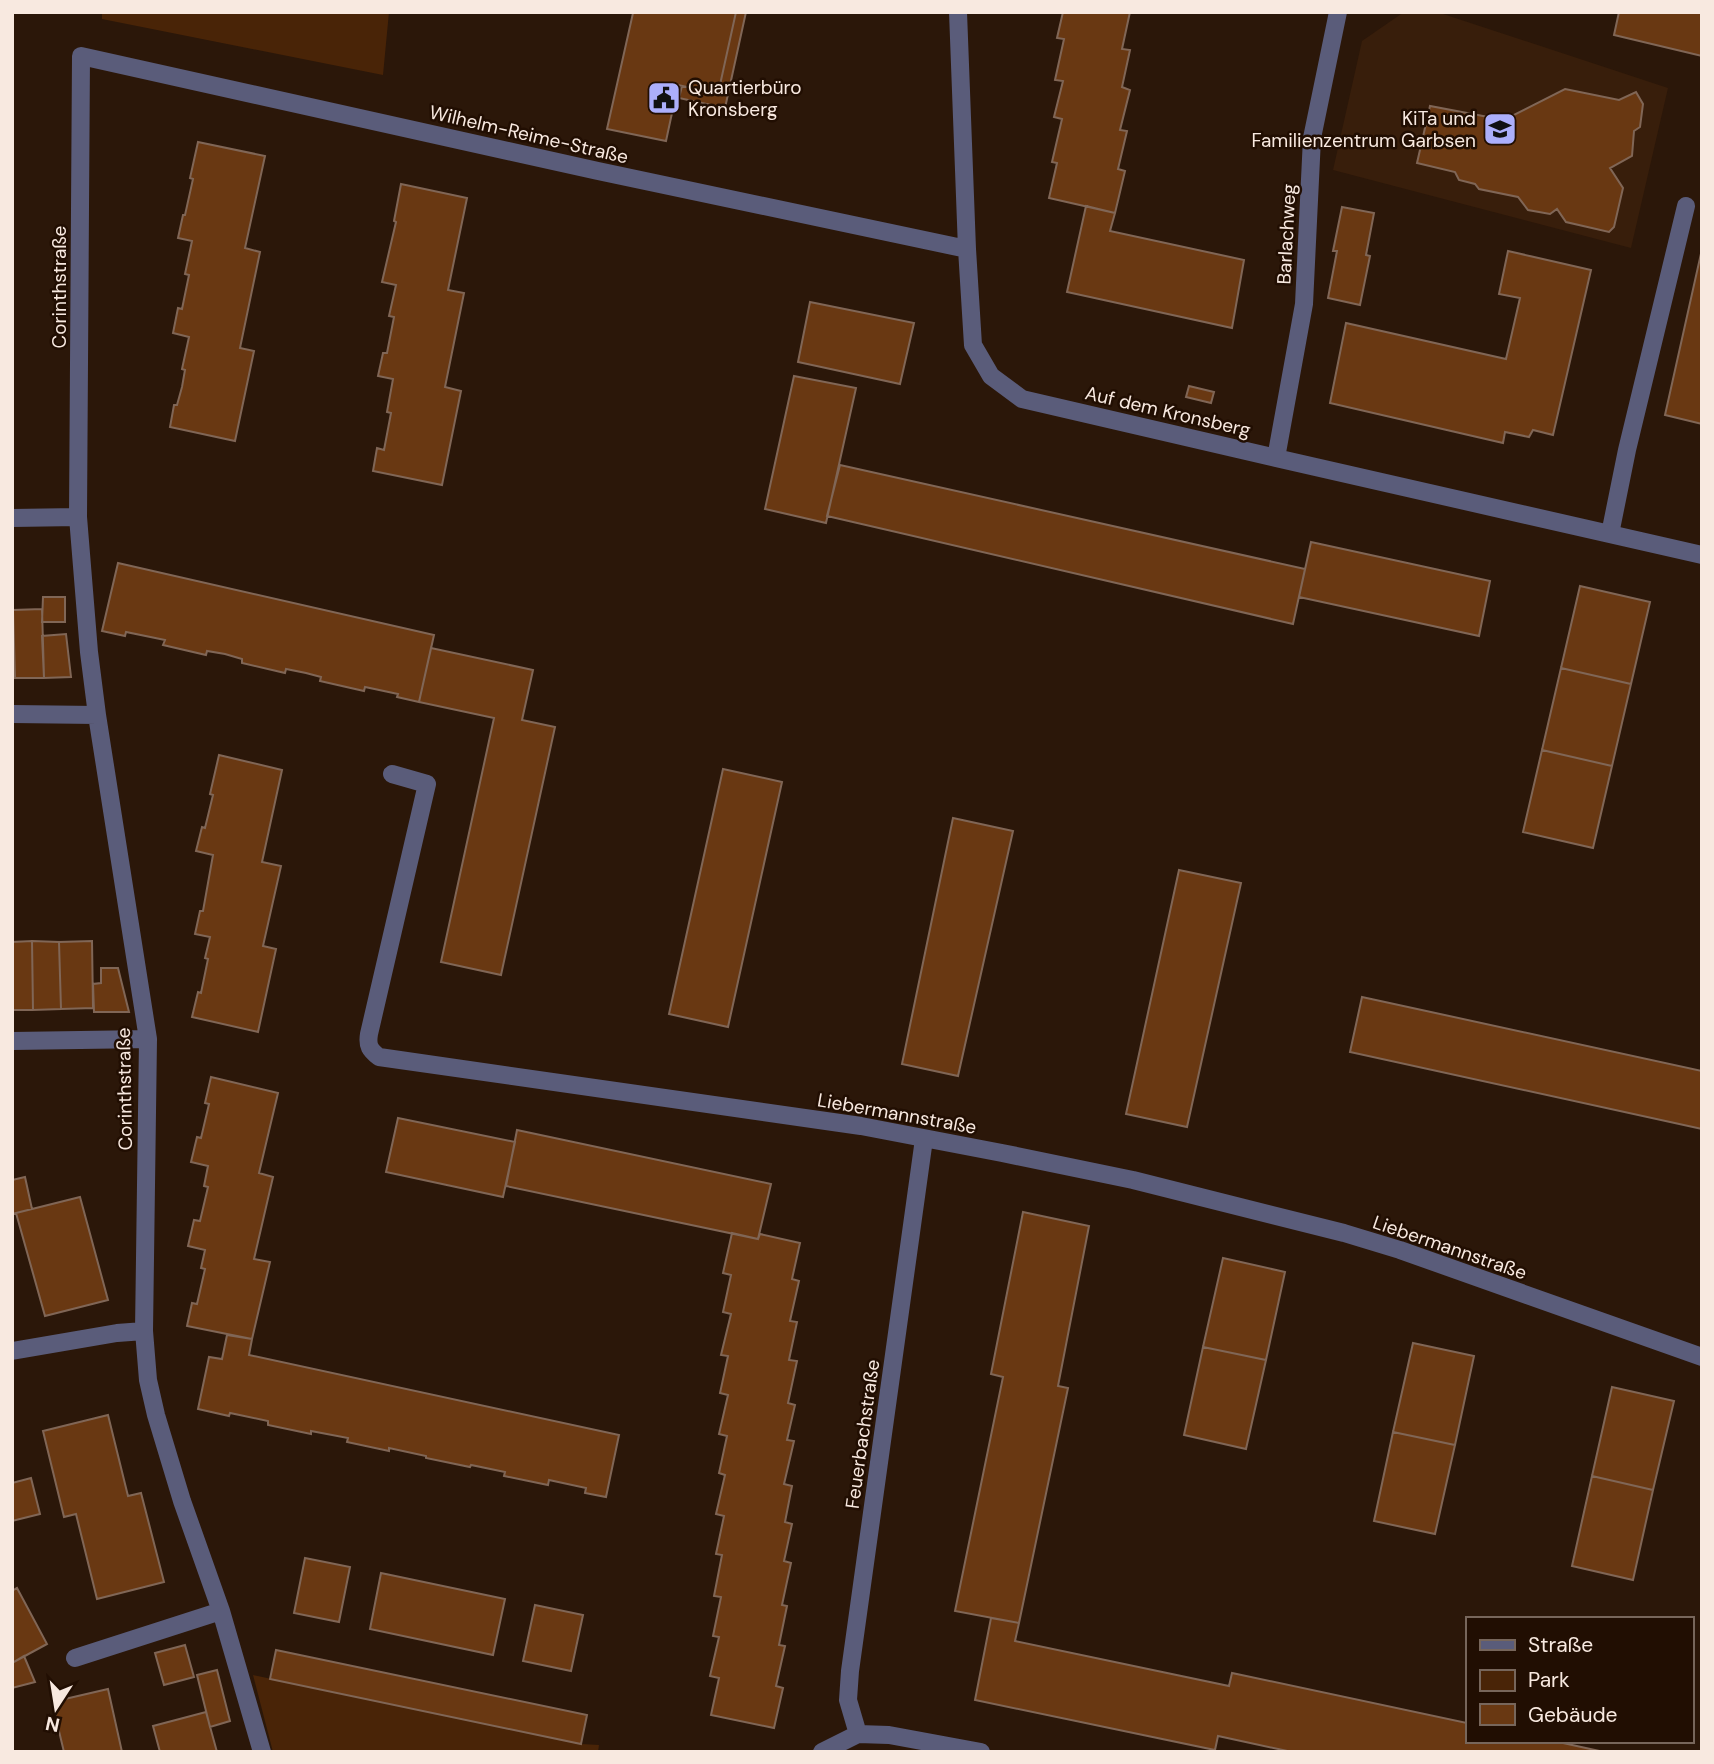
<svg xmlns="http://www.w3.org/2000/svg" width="1714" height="1764" font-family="'DM Sans',sans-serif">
	<rect width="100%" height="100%" fill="#2b1709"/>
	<path fill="#381e0b" d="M 1404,12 L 1437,12 L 1668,88 L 1631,248 L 1333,170 L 1362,41 Z"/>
	<path fill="#492407" d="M 102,12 L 389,12 L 383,75 L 102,19 Z
		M 253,1675 L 581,1744 L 599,1745 L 598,1752 L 273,1752 Z"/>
	<path fill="#693812" stroke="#806656" stroke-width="2" d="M 628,12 L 736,12 L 718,94 L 678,85 L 666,141 L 607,129 L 633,13 Z
		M 736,12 L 746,12 L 725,108 L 679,98 L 682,86 L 718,94 Z
		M 1063,12 L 1130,12 L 1122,49 L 1130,50 L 1122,87 L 1130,90 L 1120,130 L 1127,131 L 1118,169 L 1125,171 L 1115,213 L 1049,198 L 1057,163 L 1052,162 L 1062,119 L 1054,117 L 1063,81 L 1055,80 L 1064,39 L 1057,38 Z
		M 1619,12 L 1702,12 L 1702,56 L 1614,35 Z
		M 1565,89 L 1619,100 L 1636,92 L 1643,104 L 1640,127 L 1634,131 L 1632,156 L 1610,168 L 1623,188 L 1614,227 L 1609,232 L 1566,222 L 1557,209 L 1550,214 L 1528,210 L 1518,197 L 1479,189 L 1475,184 L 1459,180 L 1455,172 L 1417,163 L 1430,106 L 1504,120 Z
		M 198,142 L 265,156 L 245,248 L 260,252 L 240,348 L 254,351 L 235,441 L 170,427 L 174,405 L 177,405 L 182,387 L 185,370 L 182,369 L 189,337 L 173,333 L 178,308 L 182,309 L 189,275 L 185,274 L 192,241 L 178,238 L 183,215 L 185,215 L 193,179 L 190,178 Z
		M 401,184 L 467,198 L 448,290 L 464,293 L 445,387 L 461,391 L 442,485 L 373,471 L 377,448 L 384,450 L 391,413 L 387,412 L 393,379 L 378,376 L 383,353 L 387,353 L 394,317 L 389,316 L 396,285 L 382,282 L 396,222 L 394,221 Z
		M 1086,206 L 1115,213 L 1110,231 L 1244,260 L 1232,328 L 1067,292 Z
		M 1342,207 L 1374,213 L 1366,255 L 1370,256 L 1360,305 L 1328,298 L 1337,251 L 1333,251 Z
		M 1702,249 L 1702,424 L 1665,415 Z
		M 1508,251 L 1591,270 L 1553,435 L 1533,430 L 1529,437 L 1505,432 L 1503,443 L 1330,403 L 1346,323 L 1506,359 L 1520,298 L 1499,294 Z
		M 810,302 L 914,323 L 900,384 L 798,362 Z
		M 794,376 L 856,388 L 826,523 L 765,509 Z
		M 1189,386 L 1214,392 L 1211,403 L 1186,397 Z
		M 840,465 L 1305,569 L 1293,624 L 827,516 Z
		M 1311,542 L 1490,581 L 1479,636 L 1299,597 Z
		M 118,563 L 434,635 L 419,702 L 397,697 L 398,694 L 365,687 L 364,691 L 320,681 L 321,677 L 306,673 L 286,669 L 285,673 L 242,663 L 242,659 L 225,654 L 207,651 L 206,655 L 163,645 L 165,640 L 126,632 L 125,636 L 102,631 Z
		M 1580,586 L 1650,602 L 1631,684 L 1561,668 Z
		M 43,597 L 65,597 L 65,622 L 42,622 Z
		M 42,609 L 44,678 L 15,678 L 13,610 Z
		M 66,634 L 71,677 L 44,678 L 42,636 Z
		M 431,648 L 533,670 L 522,720 L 555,727 L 501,975 L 441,962 L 494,718 L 419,702 Z
		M 1561,668 L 1631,684 L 1612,766 L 1542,750 Z
		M 1542,750 L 1612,766 L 1593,848 L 1523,832 Z
		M 219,755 L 282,770 L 262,862 L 281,866 L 263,946 L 276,949 L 258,1032 L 192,1017 L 198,992 L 201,993 L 208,959 L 205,958 L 210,937 L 195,934 L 200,911 L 203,911 L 213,855 L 196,851 L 202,827 L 205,828 L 213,795 L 210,794 Z
		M 723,769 L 782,782 L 728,1027 L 669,1014 Z
		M 953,818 L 1013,831 L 958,1076 L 902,1064 Z
		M 1179,870 L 1241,883 L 1187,1127 L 1126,1114 Z
		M 32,941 L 59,942 L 61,1009 L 33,1010 Z
		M 32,941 L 33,1010 L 12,1010 L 12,942 Z
		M 92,941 L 93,1008 L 61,1009 L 59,942 Z
		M 101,968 L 118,968 L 129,1012 L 94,1012 L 93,984 L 101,983 Z
		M 1362,997 L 1702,1071 L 1702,1129 L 1350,1052 Z
		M 211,1077 L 278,1093 L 259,1173 L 273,1177 L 254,1259 L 270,1262 L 252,1339 L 187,1326 L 192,1303 L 197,1304 L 205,1269 L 201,1268 L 205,1250 L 188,1246 L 194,1220 L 200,1221 L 208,1187 L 204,1186 L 208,1166 L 191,1162 L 197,1137 L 201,1138 L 209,1104 L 205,1103 Z
		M 398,1118 L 515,1142 L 503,1197 L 386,1172 Z
		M 517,1130 L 771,1184 L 758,1239 L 506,1186 Z
		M 25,1177 L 32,1209 L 12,1214 L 12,1180 Z
		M 80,1197 L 108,1300 L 45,1316 L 16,1213 Z
		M 1023,1212 L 1089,1226 L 1058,1386 L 1068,1388 L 1019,1623 L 955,1611 L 1003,1377 L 991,1374 Z
		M 732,1233 L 758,1239 L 760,1234 L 800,1243 L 792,1279 L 799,1281 L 790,1321 L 797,1322 L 789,1360 L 797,1361 L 788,1403 L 795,1405 L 787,1440 L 794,1441 L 784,1484 L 792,1486 L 785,1522 L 792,1524 L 784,1561 L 791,1563 L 782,1605 L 787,1606 L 779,1645 L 785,1646 L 776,1686 L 783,1688 L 774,1728 L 711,1715 L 719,1678 L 710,1676 L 719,1637 L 713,1636 L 721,1597 L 714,1596 L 722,1555 L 716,1554 L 724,1516 L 716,1514 L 725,1475 L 719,1473 L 727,1436 L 719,1434 L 728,1395 L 720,1393 L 728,1356 L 721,1355 L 731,1314 L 723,1312 L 731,1275 L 723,1273 Z
		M 1223,1258 L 1285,1272 L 1266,1360 L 1203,1347 Z
		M 227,1335 L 252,1339 L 249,1355 L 619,1435 L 606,1497 L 585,1493 L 586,1488 L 549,1480 L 548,1485 L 504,1476 L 505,1472 L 471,1465 L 470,1467 L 426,1458 L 426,1456 L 389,1448 L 389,1451 L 347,1442 L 348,1438 L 311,1431 L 311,1434 L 268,1425 L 268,1421 L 230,1413 L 229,1416 L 198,1409 L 209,1357 L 222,1359 Z
		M 1413,1343 L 1474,1356 L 1455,1445 L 1393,1432 Z
		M 1203,1347 L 1266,1360 L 1246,1449 L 1184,1435 Z
		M 1612,1387 L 1674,1401 L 1653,1490 L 1592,1476 Z
		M 108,1415 L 128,1496 L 141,1493 L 164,1582 L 97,1599 L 76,1514 L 64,1517 L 43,1431 Z
		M 1393,1432 L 1455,1445 L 1435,1534 L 1374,1521 Z
		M 1592,1476 L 1653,1490 L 1633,1580 L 1572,1566 Z
		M 31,1478 L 40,1514 L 12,1521 L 12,1483 Z
		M 305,1558 L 350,1567 L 339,1622 L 294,1613 Z
		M 381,1573 L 505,1599 L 493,1655 L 370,1629 Z
		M 17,1588 L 47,1644 L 12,1663 L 12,1591 Z
		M 535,1605 L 583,1615 L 571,1671 L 523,1661 Z
		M 991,1618 L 1019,1623 L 1015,1641 L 1229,1686 L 1232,1673 L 1467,1723 L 1467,1741 L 1554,1741 L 1604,1752 L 1292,1752 L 1218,1736 L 1215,1750 L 975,1700 Z
		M 185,1645 L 194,1677 L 164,1685 L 155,1653 Z
		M 276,1650 L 587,1715 L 581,1744 L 270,1679 Z
		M 24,1656 L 35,1682 L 12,1688 L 12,1663 Z
		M 217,1670 L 230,1721 L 210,1727 L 197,1675 Z
		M 108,1689 L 122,1752 L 64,1752 L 52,1702 Z
		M 206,1712 L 217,1752 L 160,1752 L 153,1726 Z"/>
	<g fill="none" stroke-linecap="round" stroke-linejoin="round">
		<path stroke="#5a5c7a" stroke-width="18" d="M 958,12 L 967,249 L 973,345 L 991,376 L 1022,399 L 1276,458 L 1702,555
			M 1276,458 L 1304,304 L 1312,138 L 1338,12
			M 12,518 L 78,517
			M 1610,534 L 1627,450 L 1686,206
			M 12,714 L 97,715
			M 392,774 L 427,784 L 369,1034 C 367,1046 370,1050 379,1057 L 861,1126 L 1002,1153 L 1133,1180 L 1344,1233 L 1400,1250 L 1702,1357
			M 12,1041 L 148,1039
			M 12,1351 L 117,1333 L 144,1331
			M 75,1658 L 221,1611
			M 858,1734 L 848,1700 L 850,1671 L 924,1139
			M 262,1752 L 221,1611 L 182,1501 L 156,1415 L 148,1380 L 144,1331 L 148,1039 L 97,715 L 89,652 L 78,517 L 81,56 L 598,171 L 967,249
			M 822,1752 L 858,1734 L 889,1735 L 981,1752"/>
	</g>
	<defs>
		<symbol id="civic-square" viewBox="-11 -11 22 22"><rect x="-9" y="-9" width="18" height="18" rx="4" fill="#acaffb" stroke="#210e02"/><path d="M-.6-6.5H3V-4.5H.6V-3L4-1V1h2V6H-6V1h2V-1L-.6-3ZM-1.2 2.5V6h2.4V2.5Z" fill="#111"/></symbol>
		<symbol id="school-square" viewBox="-11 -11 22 22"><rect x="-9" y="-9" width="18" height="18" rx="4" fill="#acaffb" stroke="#210e02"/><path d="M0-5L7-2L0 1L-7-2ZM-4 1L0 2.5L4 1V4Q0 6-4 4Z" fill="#111"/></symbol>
	</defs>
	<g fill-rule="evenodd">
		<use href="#civic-square" x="645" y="79" width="38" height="38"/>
		<use href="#school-square" x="1481" y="110" width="38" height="38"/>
	</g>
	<g text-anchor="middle" stroke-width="5" stroke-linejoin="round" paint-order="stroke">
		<g font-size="19" fill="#f8e9e0" stroke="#210e02" text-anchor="start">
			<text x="688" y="94">Quartierbüro<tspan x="688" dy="22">Kronsberg</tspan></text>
			<text x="1476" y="125" text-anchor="end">KiTa und<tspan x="1476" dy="22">Familienzentrum Garbsen</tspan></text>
		</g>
		<g font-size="19" fill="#f8e9e0" stroke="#210e02">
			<text transform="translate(529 134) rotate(13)" y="7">Wilhelm-Reime-Straße</text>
			<text transform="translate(1286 234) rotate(-87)" y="7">Barlachweg</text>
			<text transform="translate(59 287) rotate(-90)" y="7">Corinthstraße</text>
			<text transform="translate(1168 411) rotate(13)" y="7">Auf dem Kronsberg</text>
			<text transform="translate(124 1089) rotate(-91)" y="7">Corinthstraße</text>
			<text transform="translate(897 1113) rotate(10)" y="7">Liebermannstraße</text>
			<text transform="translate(1450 1247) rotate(19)" y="7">Liebermannstraße</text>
			<text transform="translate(862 1434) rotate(-82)" y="7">Feuerbachstraße</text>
		</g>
	</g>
	<rect width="1714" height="1764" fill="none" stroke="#f8e9e0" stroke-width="28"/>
	<rect x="1466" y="1617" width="228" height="126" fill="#210e02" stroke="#77665b" stroke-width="2"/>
	<rect x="1480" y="1640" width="35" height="10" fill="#5a5c7a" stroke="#77665b" stroke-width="2"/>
	<text x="1528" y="1652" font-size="21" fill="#f8e9e0">Straße</text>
	<rect x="1480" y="1670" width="35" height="21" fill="#492407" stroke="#77665b" stroke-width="2"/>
	<text x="1528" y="1687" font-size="21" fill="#f8e9e0">Park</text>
	<rect x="1480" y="1704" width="35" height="21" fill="#693812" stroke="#77665b" stroke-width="2"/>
	<text x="1528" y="1722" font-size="21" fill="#f8e9e0">Gebäude</text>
	<g transform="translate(56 1708) rotate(192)" stroke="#210e02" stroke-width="5" paint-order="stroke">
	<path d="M0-5L12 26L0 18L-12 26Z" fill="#f8e9e0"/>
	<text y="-10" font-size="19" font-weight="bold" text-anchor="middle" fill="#f8e9e0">N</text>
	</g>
</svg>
